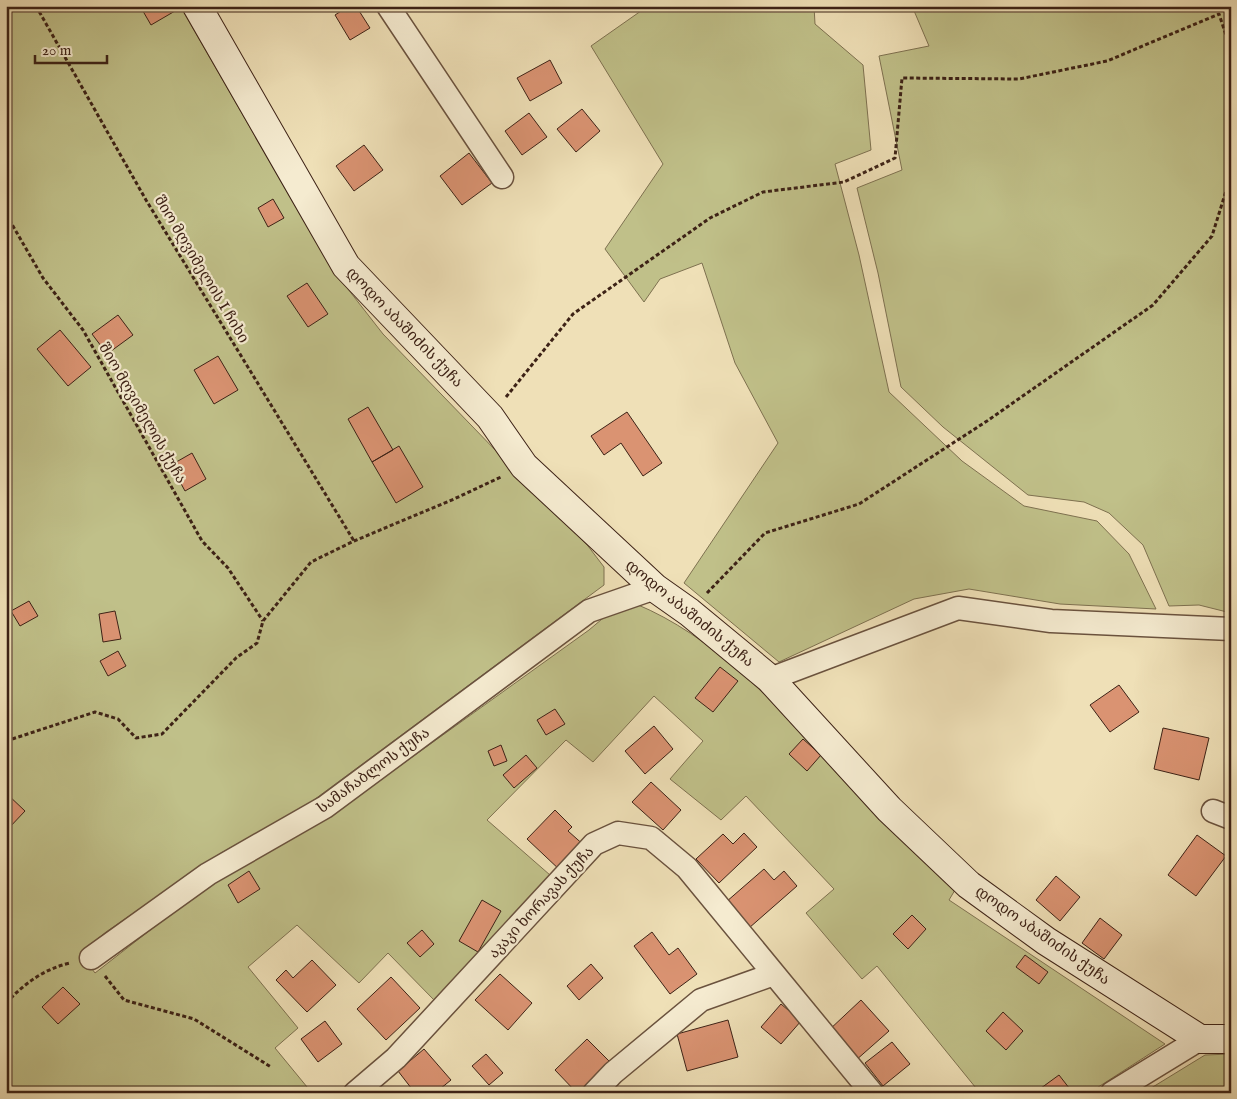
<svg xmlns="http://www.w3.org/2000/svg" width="1237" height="1099" font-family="'IM FELL English','Noto Serif Georgian',serif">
	<rect width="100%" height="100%" fill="#efe0b7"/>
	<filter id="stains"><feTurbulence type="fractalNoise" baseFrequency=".004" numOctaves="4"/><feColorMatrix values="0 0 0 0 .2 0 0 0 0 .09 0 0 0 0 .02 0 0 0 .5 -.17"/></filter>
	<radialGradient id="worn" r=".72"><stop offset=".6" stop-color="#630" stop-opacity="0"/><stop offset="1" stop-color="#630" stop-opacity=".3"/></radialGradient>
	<path fill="#c0c089" stroke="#7e7150" d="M 6,6 L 180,6 L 330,266 L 383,334 L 588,546 L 604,567 L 604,585 L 307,805 L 221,853 L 106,932 L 80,953 L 95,973 L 208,885 L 337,811 L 589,630 L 608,614 L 636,604 C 713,636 770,699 826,757 C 869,801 912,846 955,890 L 949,900 L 1165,1044 L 1089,1093 L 980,1093 L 877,966 L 862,979 L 806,913 L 834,889 L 746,796 L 721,820 L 670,779 L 703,741 L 654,696 L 593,762 L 566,740 L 487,820 L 550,875 L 434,1000 L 388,953 L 359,983 L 297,925 L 248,967 L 298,1028 L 275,1048 L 312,1093 L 6,1093 Z
		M 648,6 L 814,6 L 815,24 L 863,65 L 871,150 L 835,164 L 859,255 L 889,392 L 962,461 L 1024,506 L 1097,521 L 1129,554 L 1156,609 L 1060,604 L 969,589 L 914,599 L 779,662 L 684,583 L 778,443 L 735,363 L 702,263 L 660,279 L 644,302 L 605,249 L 663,164 L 591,46 Z
		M 912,6 L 1231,6 L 1231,613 L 1199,605 L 1169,606 L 1143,545 L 1109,513 L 1084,502 L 1028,495 L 943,427 L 901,387 L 878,273 L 857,188 L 902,170 L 879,56 L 929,46 Z
		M 1231,1054 L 1231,1093 L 1143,1093 L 1205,1055 Z"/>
	<path fill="#da9372" stroke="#3d2216" d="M 140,6 L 173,6 L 175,11 L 151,25 Z
		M 349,6 L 356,6 L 370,28 L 350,40 L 335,15 Z
		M 550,60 L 562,83 L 530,101 L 517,78 Z
		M 582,109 L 600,131 L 576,152 L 557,129 Z
		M 529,113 L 547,137 L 522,155 L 505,131 Z
		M 364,145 L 383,170 L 354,191 L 336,166 Z
		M 469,153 L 492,183 L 462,205 L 440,176 Z
		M 273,199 L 284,218 L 268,227 L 258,208 Z
		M 307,283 L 328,314 L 308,327 L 287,296 Z
		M 118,315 L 133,335 L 107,354 L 92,334 Z
		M 60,330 L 91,367 L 68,386 L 37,349 Z
		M 218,356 L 238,390 L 214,404 L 194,370 Z
		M 368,407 L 393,450 L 372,462 L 348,419 Z
		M 627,412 L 662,463 L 643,476 L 621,443 L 604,455 L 591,436 Z
		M 399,446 L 423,487 L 396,503 L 372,462 Z
		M 192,453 L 206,479 L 185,491 L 171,465 Z
		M 29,601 L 38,616 L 20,626 L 11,611 Z
		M 115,611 L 121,639 L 103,642 L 99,614 Z
		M 118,651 L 126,666 L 108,676 L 100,661 Z
		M 720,667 L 738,681 L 713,712 L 695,698 Z
		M 1119,685 L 1139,712 L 1110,732 L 1090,705 Z
		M 555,709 L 565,724 L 546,735 L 537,720 Z
		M 654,726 L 673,749 L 645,774 L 625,751 Z
		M 1163,728 L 1209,738 L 1199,780 L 1154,769 Z
		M 1227,737 L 1231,737 L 1231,756 L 1227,756 Z
		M 803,739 L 821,755 L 807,771 L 789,754 Z
		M 501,745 L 507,761 L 494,766 L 488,751 Z
		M 526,755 L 537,768 L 514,788 L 503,775 Z
		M 651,782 L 681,810 L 663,830 L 632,802 Z
		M 6,793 L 25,811 L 8,829 L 6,828 Z
		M 555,810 L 572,827 L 568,831 L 586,847 L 562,872 L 527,839 Z
		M 744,833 L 757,847 L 719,883 L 696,859 L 723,834 L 733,844 Z
		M 1197,835 L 1226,856 L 1196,896 L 1168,875 Z
		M 764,869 L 774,880 L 784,871 L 797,886 L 749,928 L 726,902 Z
		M 249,871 L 260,889 L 238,903 L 228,885 Z
		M 1056,876 L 1080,897 L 1060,921 L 1036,900 Z
		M 482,900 L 501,911 L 478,952 L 459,941 Z
		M 912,915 L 926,929 L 908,949 L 893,934 Z
		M 1100,918 L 1122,935 L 1104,959 L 1082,943 Z
		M 422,930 L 434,944 L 420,957 L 407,943 Z
		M 652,932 L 669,955 L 678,948 L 697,974 L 670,994 L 634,946 Z
		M 1025,955 L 1048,972 L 1039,984 L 1016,967 Z
		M 312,960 L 336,985 L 307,1012 L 276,980 L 286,970 L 293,978 Z
		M 591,964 L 603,978 L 579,1000 L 567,986 Z
		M 500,974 L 532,1003 L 508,1030 L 475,1000 Z
		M 391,977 L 420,1008 L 386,1040 L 357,1009 Z
		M 63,987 L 80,1004 L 58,1024 L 42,1007 Z
		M 861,1000 L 889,1031 L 855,1061 L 828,1031 Z
		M 781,1004 L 801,1021 L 781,1044 L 761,1027 Z
		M 1003,1012 L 1023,1031 L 1006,1050 L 986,1031 Z
		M 728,1020 L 738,1057 L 687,1071 L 677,1034 Z
		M 325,1021 L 342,1044 L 318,1062 L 301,1039 Z
		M 587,1039 L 611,1063 L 580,1093 L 577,1093 L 555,1070 Z
		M 892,1042 L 910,1064 L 883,1086 L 865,1063 Z
		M 424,1049 L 451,1080 L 435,1093 L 415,1093 L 398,1071 Z
		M 486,1054 L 503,1073 L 489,1085 L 472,1066 Z
		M 1059,1075 L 1073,1093 L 1038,1093 L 1037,1091 Z"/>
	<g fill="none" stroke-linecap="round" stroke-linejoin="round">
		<defs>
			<path id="street" d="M 388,6 L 502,177
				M 770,679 L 958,608 L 1051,621 L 1231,629
				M 1213,811 L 1231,818
				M 91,958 L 208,874 L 325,807 L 589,611 L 655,588
				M 355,1093 L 396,1058 L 594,844 L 618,833 L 651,838 L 687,868 L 872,1093
				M 594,1093 L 613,1073 L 701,1000 L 774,974
				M 1112,1093 L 1200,1039"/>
			<path id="secondary" d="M 197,6 L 346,266 L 490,417 L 524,466 L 655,588 L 689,612 L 770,679 L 889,809 L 969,885 L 1046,941 L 1200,1039 L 1231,1039"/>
		</defs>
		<use href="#street" stroke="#6a523e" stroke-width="25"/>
		<use href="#secondary" stroke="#3d2216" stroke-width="30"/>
		<path stroke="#3d2216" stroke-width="3" stroke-dasharray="4 2.5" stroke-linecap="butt" d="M 36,6 L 146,200 L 354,541
			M 6,214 L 43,278 L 83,330 L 202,541 L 228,568 L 263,621
			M 506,397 L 573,314 L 710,218 L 763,192 L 844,182 L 895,158 L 902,78 L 1019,79 L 1107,61 L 1219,14 L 1231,50
			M 707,593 L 765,533 L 859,504 L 987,421 L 1153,305 L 1212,236 L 1231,175
			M 6,741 L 95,712 L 118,719 L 136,738 L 162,734 L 236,658 L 257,643 L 263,621 L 311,562 L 354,541 L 454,499 L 501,477
			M 105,976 L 124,1000 L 194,1019 L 271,1067
			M 6,1003 C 25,983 44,969 70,963"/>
		<use href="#street" stroke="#f5ebd0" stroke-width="22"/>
		<use href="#secondary" stroke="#f5ebd0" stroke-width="28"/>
	</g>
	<g text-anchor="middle" stroke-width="4.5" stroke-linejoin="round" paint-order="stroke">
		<g font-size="15" fill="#3d2216" stroke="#f5ebd0">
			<text transform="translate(202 269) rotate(59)" y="5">შიო მღვიმელის I ჩიხი</text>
			<text transform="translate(405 327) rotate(46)" y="5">დოდო აბაშიძის ქუჩა</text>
			<text transform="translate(143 413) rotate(60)" y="5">შიო მღვიმელის ქუჩა</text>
			<text transform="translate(690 613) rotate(39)" y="5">დოდო აბაშიძის ქუჩა</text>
			<text transform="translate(373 770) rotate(-36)" y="5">სამაჩაბლოს ქუჩა</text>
			<text transform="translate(541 902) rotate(-47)" y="5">აკაკი ხორავას ქუჩა</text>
			<text transform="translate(1043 935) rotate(35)" y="5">დოდო აბაშიძის ქუჩა</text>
		</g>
	</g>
	<rect width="1237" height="1099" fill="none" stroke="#efe0b7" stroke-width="25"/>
	<rect x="8" y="8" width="1222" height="1084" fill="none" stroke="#3d2216" stroke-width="2.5"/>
	<rect x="12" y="12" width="1212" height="1074" fill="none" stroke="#3d2216"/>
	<path d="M35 55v8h72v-8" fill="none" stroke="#3d2216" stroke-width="2.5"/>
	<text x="42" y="55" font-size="15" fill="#3d2216" stroke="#f5ebd0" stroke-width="4" paint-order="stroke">20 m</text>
	<rect width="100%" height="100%" filter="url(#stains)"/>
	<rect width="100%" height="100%" fill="url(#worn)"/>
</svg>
